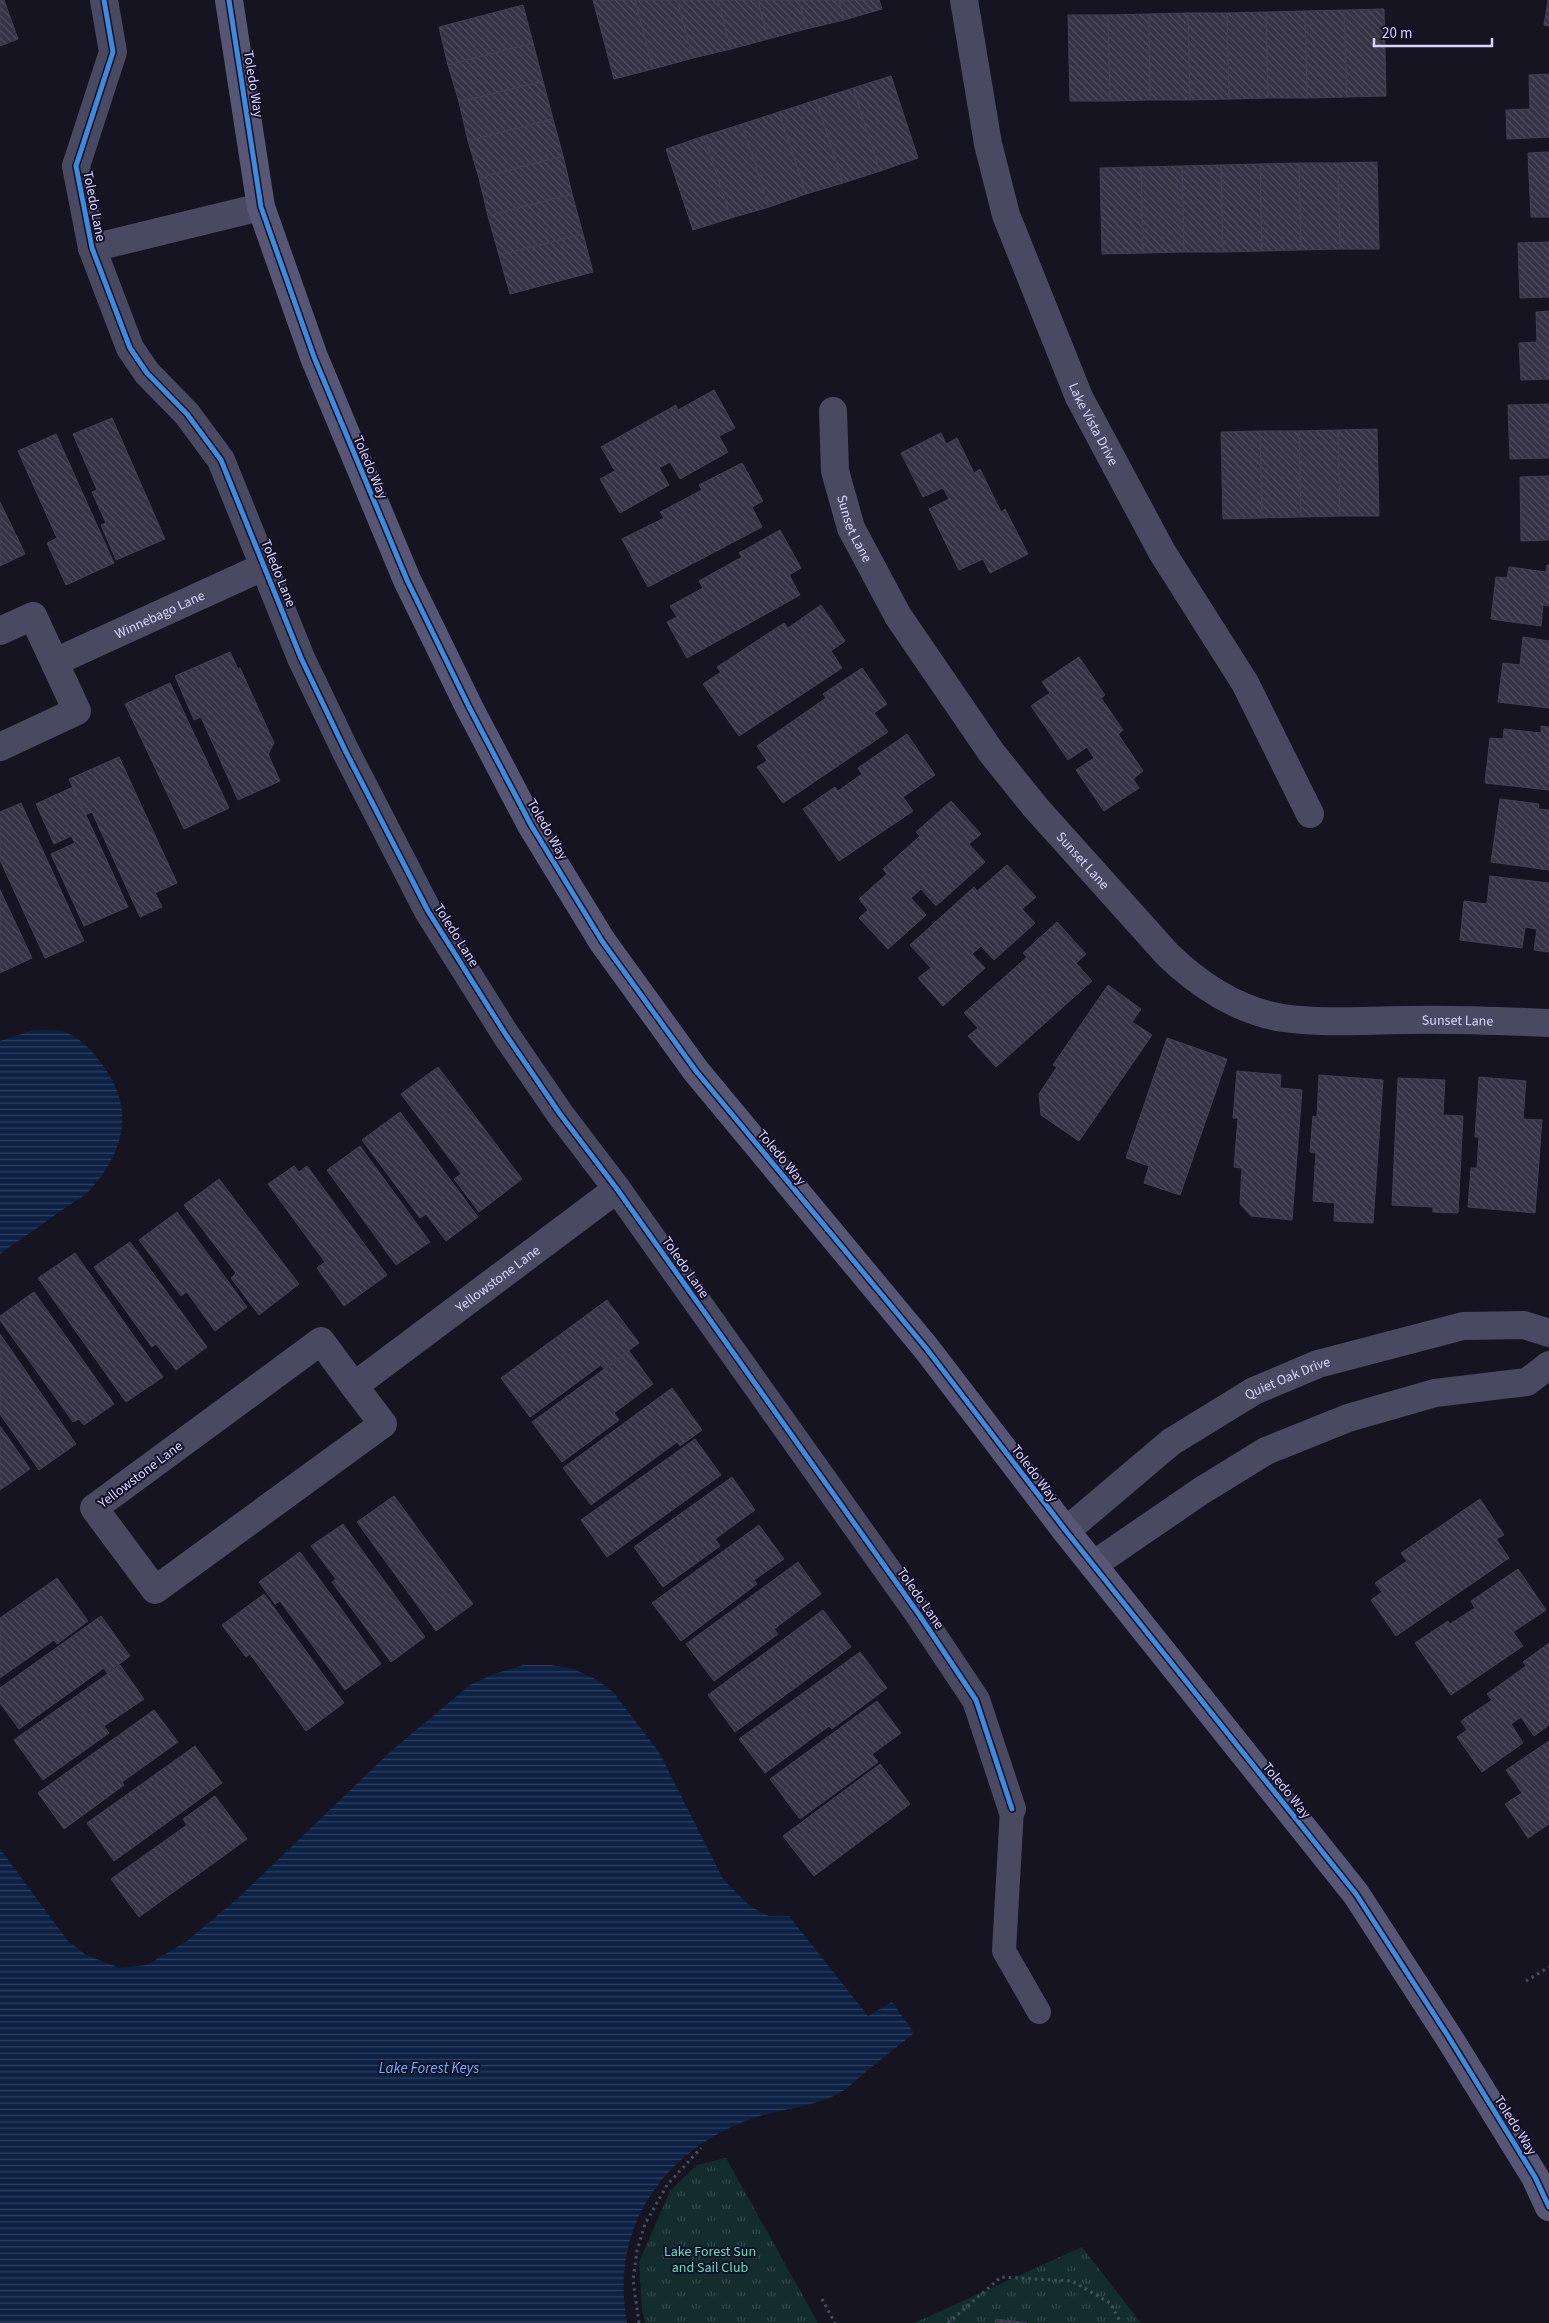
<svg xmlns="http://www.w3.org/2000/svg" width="1549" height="2323" font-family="'Source Sans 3',sans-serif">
	<defs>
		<pattern id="park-tufts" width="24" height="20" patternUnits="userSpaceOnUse" patternTransform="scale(1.25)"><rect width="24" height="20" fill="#132c2d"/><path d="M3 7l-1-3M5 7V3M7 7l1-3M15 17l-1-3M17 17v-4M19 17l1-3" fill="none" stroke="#354a4c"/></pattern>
		<pattern id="water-rules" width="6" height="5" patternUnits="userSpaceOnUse" patternTransform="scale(1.25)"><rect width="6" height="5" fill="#0d2144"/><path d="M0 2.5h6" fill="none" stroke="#304060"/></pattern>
		<pattern id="building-back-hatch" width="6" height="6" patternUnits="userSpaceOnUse" patternTransform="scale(1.25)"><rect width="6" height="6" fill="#343243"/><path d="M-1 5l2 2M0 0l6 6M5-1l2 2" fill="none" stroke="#514f5f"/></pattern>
	</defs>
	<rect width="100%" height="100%" fill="#161421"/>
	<path fill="url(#park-tufts)" d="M 725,2158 L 726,2158 L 818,2323 L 645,2323 L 642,2310 L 639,2262 L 670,2191 L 697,2165 Z
		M 1082,2247 L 1141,2323 L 914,2323 Z"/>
	<path fill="url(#water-rules)" d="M 34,1030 C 42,1031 53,1029 61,1031 C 81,1036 95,1054 106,1070 C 135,1112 122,1155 90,1190 C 84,1197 73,1202 65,1208 C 44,1223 22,1238 0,1254 L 0,1041 Z
		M 523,1665 L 551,1665 L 574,1669 L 597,1680 L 613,1692 L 659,1752 L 723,1879 L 751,1907 L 769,1916 L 789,1916 L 868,2016 L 892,2002 L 914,2033 C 897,2047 880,2060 863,2074 C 855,2081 846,2090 836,2095 C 808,2108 777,2109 748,2120 C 661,2153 610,2229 627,2323 L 0,2323 L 0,1849 L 68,1941 L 86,1955 L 120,1968 L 147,1965 L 187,1941 L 237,1899 L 390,1752 L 470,1685 L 494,1674 Z"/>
	<path fill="url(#building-back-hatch)" stroke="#433f54" d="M 0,0 L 4,0 L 18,39 L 0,46 Z
		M 593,0 L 635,0 L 653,69 L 614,79 Z
		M 635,0 L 677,0 L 693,58 L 653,69 Z
		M 677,0 L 718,0 L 731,49 L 693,58 Z
		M 718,0 L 758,0 L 768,39 L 731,49 Z
		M 758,0 L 799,0 L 806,29 L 768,39 Z
		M 799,0 L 839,0 L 844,20 L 806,29 Z
		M 839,0 L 879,0 L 882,9 L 844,20 Z
		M 1548,0 L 1549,0 L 1549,26 L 1544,25 Z
		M 523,5 L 533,43 L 448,65 L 439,27 Z
		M 1384,9 L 1386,96 L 1347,97 L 1344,10 Z
		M 1344,10 L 1347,97 L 1307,98 L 1305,11 Z
		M 1305,11 L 1307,98 L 1268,98 L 1266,12 Z
		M 1266,12 L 1268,98 L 1229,99 L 1227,13 Z
		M 1188,13 L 1190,100 L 1150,100 L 1149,14 Z
		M 1188,13 L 1227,13 L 1229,99 L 1190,100 Z
		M 1149,14 L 1150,100 L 1110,101 L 1108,15 Z
		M 1068,15 L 1108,15 L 1110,101 L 1070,101 Z
		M 533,43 L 543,81 L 459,102 L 448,65 Z
		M 1549,74 L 1549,137 L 1507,139 L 1506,110 L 1530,109 L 1529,75 Z
		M 891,76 L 918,158 L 880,171 L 853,88 Z
		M 543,81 L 553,119 L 468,141 L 459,102 Z
		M 853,88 L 880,171 L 843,183 L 816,100 Z
		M 816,100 L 843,183 L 806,194 L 779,112 Z
		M 779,112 L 806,194 L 769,207 L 742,124 Z
		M 553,119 L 563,156 L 479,178 L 468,141 Z
		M 742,124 L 769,207 L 731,218 L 704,136 Z
		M 704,136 L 731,218 L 693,230 L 666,149 Z
		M 1549,152 L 1549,217 L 1531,217 L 1528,153 Z
		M 563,156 L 572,194 L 488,216 L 479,178 Z
		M 1377,162 L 1379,249 L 1340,249 L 1338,163 Z
		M 1299,163 L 1338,163 L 1340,249 L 1301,250 Z
		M 1299,163 L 1301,250 L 1262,251 L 1260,164 Z
		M 1260,164 L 1262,251 L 1223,252 L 1221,165 Z
		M 1221,165 L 1223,252 L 1184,252 L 1182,166 Z
		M 1182,166 L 1184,252 L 1143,253 L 1141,167 Z
		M 1141,167 L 1143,253 L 1102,254 L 1100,168 Z
		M 572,194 L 583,234 L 499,255 L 488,216 Z
		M 583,234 L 593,272 L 510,294 L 499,255 Z
		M 1549,242 L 1549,297 L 1520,298 L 1518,243 Z
		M 1549,311 L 1549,379 L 1521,380 L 1519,343 L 1537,342 L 1536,312 Z
		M 714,390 L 735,428 L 719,436 L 728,452 L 680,479 L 670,462 L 659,468 L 669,485 L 620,513 L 600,479 L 615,471 L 601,447 L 676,405 L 678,410 Z
		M 1549,404 L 1549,458 L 1510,459 L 1508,405 Z
		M 112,418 L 165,539 L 116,560 L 101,525 L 106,523 L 92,492 L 97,490 L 73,434 Z
		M 1377,429 L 1379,516 L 1340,516 L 1338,430 Z
		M 1338,430 L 1340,516 L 1301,517 L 1299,431 Z
		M 1260,431 L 1262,518 L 1223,519 L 1221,432 Z
		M 1260,431 L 1299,431 L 1301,517 L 1262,518 Z
		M 941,433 L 946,444 L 957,438 L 974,473 L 980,469 L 1001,512 L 1005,509 L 1028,554 L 990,573 L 983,559 L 959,570 L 929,509 L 949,499 L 943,488 L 923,497 L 901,453 Z
		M 56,434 L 114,563 L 66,585 L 47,543 L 57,538 L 18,451 Z
		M 742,463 L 763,501 L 752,507 L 762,527 L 648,587 L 622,539 L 664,518 L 660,512 L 702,490 L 699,485 Z
		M 1549,476 L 1549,540 L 1521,541 L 1520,477 Z
		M 0,502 L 25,554 L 0,566 Z
		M 780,530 L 801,568 L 789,575 L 800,595 L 687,658 L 667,622 L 677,617 L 670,606 L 703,588 L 699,581 L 742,557 L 739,553 Z
		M 1547,565 L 1549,565 L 1549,606 L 1543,605 L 1541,626 L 1491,619 L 1496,577 L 1507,578 L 1509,567 L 1546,572 Z
		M 821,605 L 845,641 L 831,651 L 842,668 L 739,736 L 703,684 L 721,672 L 717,667 L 784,623 L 788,628 Z
		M 1523,637 L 1549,641 L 1549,708 L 1498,702 L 1503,663 L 1520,665 Z
		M 230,652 L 238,669 L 240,668 L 274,743 L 268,754 L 280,781 L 238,800 L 201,717 L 194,720 L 175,676 Z
		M 1079,657 L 1105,695 L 1101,698 L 1123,730 L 1118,734 L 1143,771 L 1133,779 L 1139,788 L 1104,811 L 1076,770 L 1094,758 L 1087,747 L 1068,760 L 1031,706 L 1050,693 L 1042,682 Z
		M 862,668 L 887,704 L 874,713 L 888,732 L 783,803 L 757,767 L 767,761 L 757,746 L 826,698 L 823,694 Z
		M 170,683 L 229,808 L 184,829 L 125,704 Z
		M 1541,726 L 1549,727 L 1549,790 L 1485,783 L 1490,738 L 1503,739 L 1504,729 L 1541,733 Z
		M 907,734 L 935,775 L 903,797 L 913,811 L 839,861 L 803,809 L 835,787 L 838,791 L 862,774 L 858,768 Z
		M 119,757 L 177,883 L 155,893 L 162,907 L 140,917 L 92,812 L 85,815 L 69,779 Z
		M 73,787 L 128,907 L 84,926 L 51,854 L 75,843 L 71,836 L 54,844 L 36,804 Z
		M 1500,799 L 1539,804 L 1538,809 L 1549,810 L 1549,870 L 1491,862 Z
		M 951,801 L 981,834 L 969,844 L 985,862 L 936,906 L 921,889 L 911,898 L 926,915 L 888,949 L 859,918 L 868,910 L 859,899 L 887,874 L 883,869 L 920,836 L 916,832 Z
		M 21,803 L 84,941 L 45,958 L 0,860 L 0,812 Z
		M 1007,865 L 1036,897 L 1022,909 L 1035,923 L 994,960 L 981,946 L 972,954 L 985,968 L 943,1006 L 918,978 L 931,968 L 910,945 L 974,887 L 977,891 Z
		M 1490,876 L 1549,883 L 1549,952 L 1534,950 L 1537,929 L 1525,927 L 1522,948 L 1460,940 L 1464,901 L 1487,904 Z
		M 0,890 L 32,958 L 0,973 Z
		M 1057,922 L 1086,954 L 1076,963 L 1092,981 L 996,1067 L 968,1036 L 978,1028 L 964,1013 L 1027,957 L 1023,953 Z
		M 1108,985 L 1141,1009 L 1132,1022 L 1152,1035 L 1079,1141 L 1041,1115 L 1039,1094 L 1057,1067 L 1053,1065 Z
		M 1167,1038 L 1227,1059 L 1180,1195 L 1144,1183 L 1149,1166 L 1126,1158 Z
		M 438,1067 L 522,1179 L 479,1212 L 454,1179 L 461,1174 L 401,1094 Z
		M 1237,1071 L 1281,1075 L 1280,1088 L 1302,1090 L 1292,1220 L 1251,1216 L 1240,1204 L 1242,1168 L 1234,1167 L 1238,1118 L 1233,1118 Z
		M 1319,1075 L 1383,1080 L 1373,1223 L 1334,1221 L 1335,1203 L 1313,1201 L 1316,1153 L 1310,1152 L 1313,1116 L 1317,1117 Z
		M 1479,1077 L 1526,1081 L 1523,1119 L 1542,1120 L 1535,1213 L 1468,1207 L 1471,1168 L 1477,1168 L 1479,1137 L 1475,1137 Z
		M 1398,1078 L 1445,1080 L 1443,1115 L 1463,1116 L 1458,1213 L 1433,1212 L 1433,1207 L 1392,1205 Z
		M 400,1112 L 478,1217 L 446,1241 L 426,1214 L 420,1218 L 362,1140 Z
		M 360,1146 L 430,1242 L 396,1265 L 327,1170 Z
		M 294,1166 L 299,1172 L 307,1166 L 387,1275 L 344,1306 L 317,1268 L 325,1262 L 268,1184 Z
		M 219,1179 L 299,1284 L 259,1315 L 231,1278 L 236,1273 L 184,1205 Z
		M 177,1212 L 247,1307 L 215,1331 L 187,1292 L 181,1296 L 139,1240 Z
		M 130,1242 L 207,1347 L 176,1370 L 156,1344 L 152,1347 L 94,1267 Z
		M 75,1253 L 163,1377 L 126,1402 L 38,1278 Z
		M 34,1292 L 114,1404 L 84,1425 L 79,1419 L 73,1422 L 0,1320 L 0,1316 Z
		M 607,1300 L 639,1343 L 604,1369 L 601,1365 L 530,1417 L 501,1378 Z
		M 0,1334 L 76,1444 L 39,1470 L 0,1414 Z
		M 629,1351 L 653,1384 L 614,1413 L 619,1420 L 562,1462 L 532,1422 Z
		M 672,1388 L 702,1430 L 680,1446 L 677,1442 L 591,1505 L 563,1468 Z
		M 0,1426 L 30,1469 L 0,1490 Z
		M 695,1439 L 721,1475 L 607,1557 L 581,1520 Z
		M 732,1477 L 755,1510 L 715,1539 L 720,1546 L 663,1587 L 634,1547 Z
		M 394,1496 L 473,1604 L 436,1631 L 357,1522 Z
		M 1480,1499 L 1504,1535 L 1496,1539 L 1509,1558 L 1396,1636 L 1371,1600 L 1382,1592 L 1375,1583 L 1407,1561 L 1401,1553 Z
		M 343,1524 L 425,1637 L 391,1662 L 332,1582 L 336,1579 L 311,1546 Z
		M 759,1525 L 784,1559 L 754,1580 L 757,1584 L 681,1641 L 652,1603 Z
		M 300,1552 L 381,1664 L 345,1690 L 280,1601 L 275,1604 L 259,1582 Z
		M 798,1562 L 821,1594 L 774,1629 L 778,1634 L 714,1681 L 686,1644 Z
		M 1518,1569 L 1546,1610 L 1513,1632 L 1523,1646 L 1451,1695 L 1415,1643 L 1448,1621 L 1450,1624 L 1475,1608 L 1471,1601 Z
		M 57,1578 L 88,1621 L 57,1644 L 54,1640 L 0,1678 L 0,1618 Z
		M 264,1594 L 344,1703 L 306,1731 L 250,1654 L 246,1657 L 222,1625 Z
		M 823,1610 L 851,1647 L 735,1732 L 708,1695 Z
		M 101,1616 L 130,1656 L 107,1673 L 104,1668 L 19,1729 L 0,1703 L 0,1688 Z
		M 1549,1643 L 1549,1725 L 1534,1736 L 1521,1717 L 1511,1724 L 1523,1743 L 1482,1772 L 1457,1737 L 1467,1730 L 1461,1721 L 1492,1700 L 1487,1694 L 1526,1666 L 1523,1662 Z
		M 860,1652 L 887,1688 L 832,1729 L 829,1726 L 765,1773 L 739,1739 Z
		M 120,1665 L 144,1699 L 104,1726 L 109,1733 L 43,1780 L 14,1740 Z
		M 877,1701 L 901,1733 L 872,1754 L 878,1762 L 800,1819 L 770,1779 Z
		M 154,1710 L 178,1742 L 122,1782 L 124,1785 L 64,1829 L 38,1793 Z
		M 1549,1741 L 1549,1824 L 1528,1838 L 1505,1804 L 1522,1793 L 1506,1770 Z
		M 195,1746 L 222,1783 L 114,1861 L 87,1823 Z
		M 880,1764 L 910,1804 L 814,1876 L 783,1836 Z
		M 215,1796 L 247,1839 L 139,1917 L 111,1879 L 187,1825 L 183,1819 Z
		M 996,2319 L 1027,2323 L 995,2323 Z"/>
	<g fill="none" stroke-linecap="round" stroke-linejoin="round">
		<path stroke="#44505f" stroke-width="3" stroke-dasharray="2.5 4" stroke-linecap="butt" d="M 1526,1981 L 1549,1967
			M 822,2299 L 835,2323
			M 639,2323 L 633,2280 L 637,2251 L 645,2224 L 667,2185 L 701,2148
			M 948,2323 L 1001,2277 L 1072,2281 L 1110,2303 L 1121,2323"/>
		<path stroke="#4a4962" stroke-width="24" d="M 1012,1809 L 1004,1951 L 1039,2012"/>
		<g stroke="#4a4962" stroke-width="28">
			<path d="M 104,0 L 113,52 L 76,166 L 92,248 L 130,348 L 147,373 L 187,414 L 221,460 L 301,658 L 346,752 L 428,911 L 506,1035 L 560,1114 L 617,1189 L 920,1616 L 976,1700 L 1012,1809"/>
			<path id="s1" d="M 964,0 L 988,144 L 1006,215 L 1079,397 L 1162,552 L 1245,683 L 1310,814"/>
			<path d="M 92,248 L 261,207"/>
			<path id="s2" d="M 833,411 L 835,471 L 851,528 L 898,616 L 991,752 L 1036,808 L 1168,955 C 1199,985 1239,1011 1283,1018 C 1324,1024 1367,1020 1408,1020 C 1455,1019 1502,1021 1549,1023"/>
			<path d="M 0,631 L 33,616 L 77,711 L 0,747"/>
			<path id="s3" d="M 55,662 L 265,566"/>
			<path id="s4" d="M 354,1386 L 321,1341 L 94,1508 L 155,1590 L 383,1424 L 354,1386 L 617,1189"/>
			<path id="s5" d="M 1066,1531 L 1171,1442 L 1254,1391 L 1318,1364 L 1463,1326 L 1524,1325 L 1549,1333"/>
			<path d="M 1093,1565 L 1201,1491 L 1266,1451 L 1348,1418 L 1435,1393 L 1527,1382 L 1549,1365"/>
		</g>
		<path stroke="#575674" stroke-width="28" d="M 229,0 L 261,207 L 314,357 L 407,580 L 469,707 L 531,825 L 602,941 L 696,1071 L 926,1348 L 1066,1531 L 1356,1894 L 1448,2036 L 1535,2177 L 1549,2207"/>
		<defs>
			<path id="cycleway" d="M 104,0 L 113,52 L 76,166 L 92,248 L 130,348 L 147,373 L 187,414 L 221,460 L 301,658 L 346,752 L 428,911 L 506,1035 L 560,1114 L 617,1189 L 920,1616 L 976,1700 L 1012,1809
				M 229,0 L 261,207 L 314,357 L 407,580 L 469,707 L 531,825 L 602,941 L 696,1071 L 926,1348 L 1066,1531 L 1356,1894 L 1448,2036 L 1535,2177 L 1549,2207"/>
		</defs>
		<use href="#cycleway" stroke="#130f26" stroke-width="8"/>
		<use href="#cycleway" stroke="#408adc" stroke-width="5"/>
	</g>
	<g text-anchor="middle" stroke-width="4" stroke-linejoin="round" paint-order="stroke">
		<g font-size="14" fill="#d9d4ff" stroke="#130f26">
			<text transform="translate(254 84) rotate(81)" y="5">Toledo Way</text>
			<text transform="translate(95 206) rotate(79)" y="5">Toledo Lane</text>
			<text dy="5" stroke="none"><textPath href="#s1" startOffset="446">Lake Vista Drive</textPath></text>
			<text transform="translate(371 467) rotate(67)" y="5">Toledo Way</text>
			<text dy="5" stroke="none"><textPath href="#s2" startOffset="121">Sunset Lane</textPath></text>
			<text transform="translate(279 573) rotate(68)" y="5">Toledo Lane</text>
			<text dy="5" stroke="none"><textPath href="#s3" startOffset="115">Winnebago Lane</textPath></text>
			<text transform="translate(548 829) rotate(60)" y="5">Toledo Way</text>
			<text dy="5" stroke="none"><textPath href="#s2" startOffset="526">Sunset Lane</textPath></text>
			<text transform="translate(457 935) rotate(58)" y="5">Toledo Lane</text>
			<text dy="5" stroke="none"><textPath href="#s2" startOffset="961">Sunset Lane</textPath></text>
			<text transform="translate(782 1157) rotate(50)" y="5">Toledo Way</text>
			<text transform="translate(686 1267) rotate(55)" y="5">Toledo Lane</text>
			<text dy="5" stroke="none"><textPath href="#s4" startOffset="949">Yellowstone Lane</textPath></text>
			<text dy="5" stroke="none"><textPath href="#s5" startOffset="271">Quiet Oak Drive</textPath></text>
			<text transform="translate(1035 1473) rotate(53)" y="5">Toledo Way</text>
			<text transform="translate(140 1474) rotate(-37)" y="5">Yellowstone Lane</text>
			<text transform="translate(921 1598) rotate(55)" y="5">Toledo Lane</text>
			<text transform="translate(1287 1790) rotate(51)" y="5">Toledo Way</text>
			<text transform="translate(1516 2125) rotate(58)" y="5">Toledo Way</text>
		</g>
		<g font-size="14" fill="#5fe0c0" stroke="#130f26">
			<text x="710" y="2256">Lake Forest Sun<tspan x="710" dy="16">and Sail Club</tspan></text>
		</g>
		<g font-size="15" font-style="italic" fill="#62b6ff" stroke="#130f26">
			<text x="429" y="2073">Lake Forest Keys</text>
		</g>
	</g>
	<path d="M1374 38v8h118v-8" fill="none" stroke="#d9d4ff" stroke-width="2.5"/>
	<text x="1382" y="38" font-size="15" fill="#d9d4ff" stroke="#130f26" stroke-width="4" paint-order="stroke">20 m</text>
</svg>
